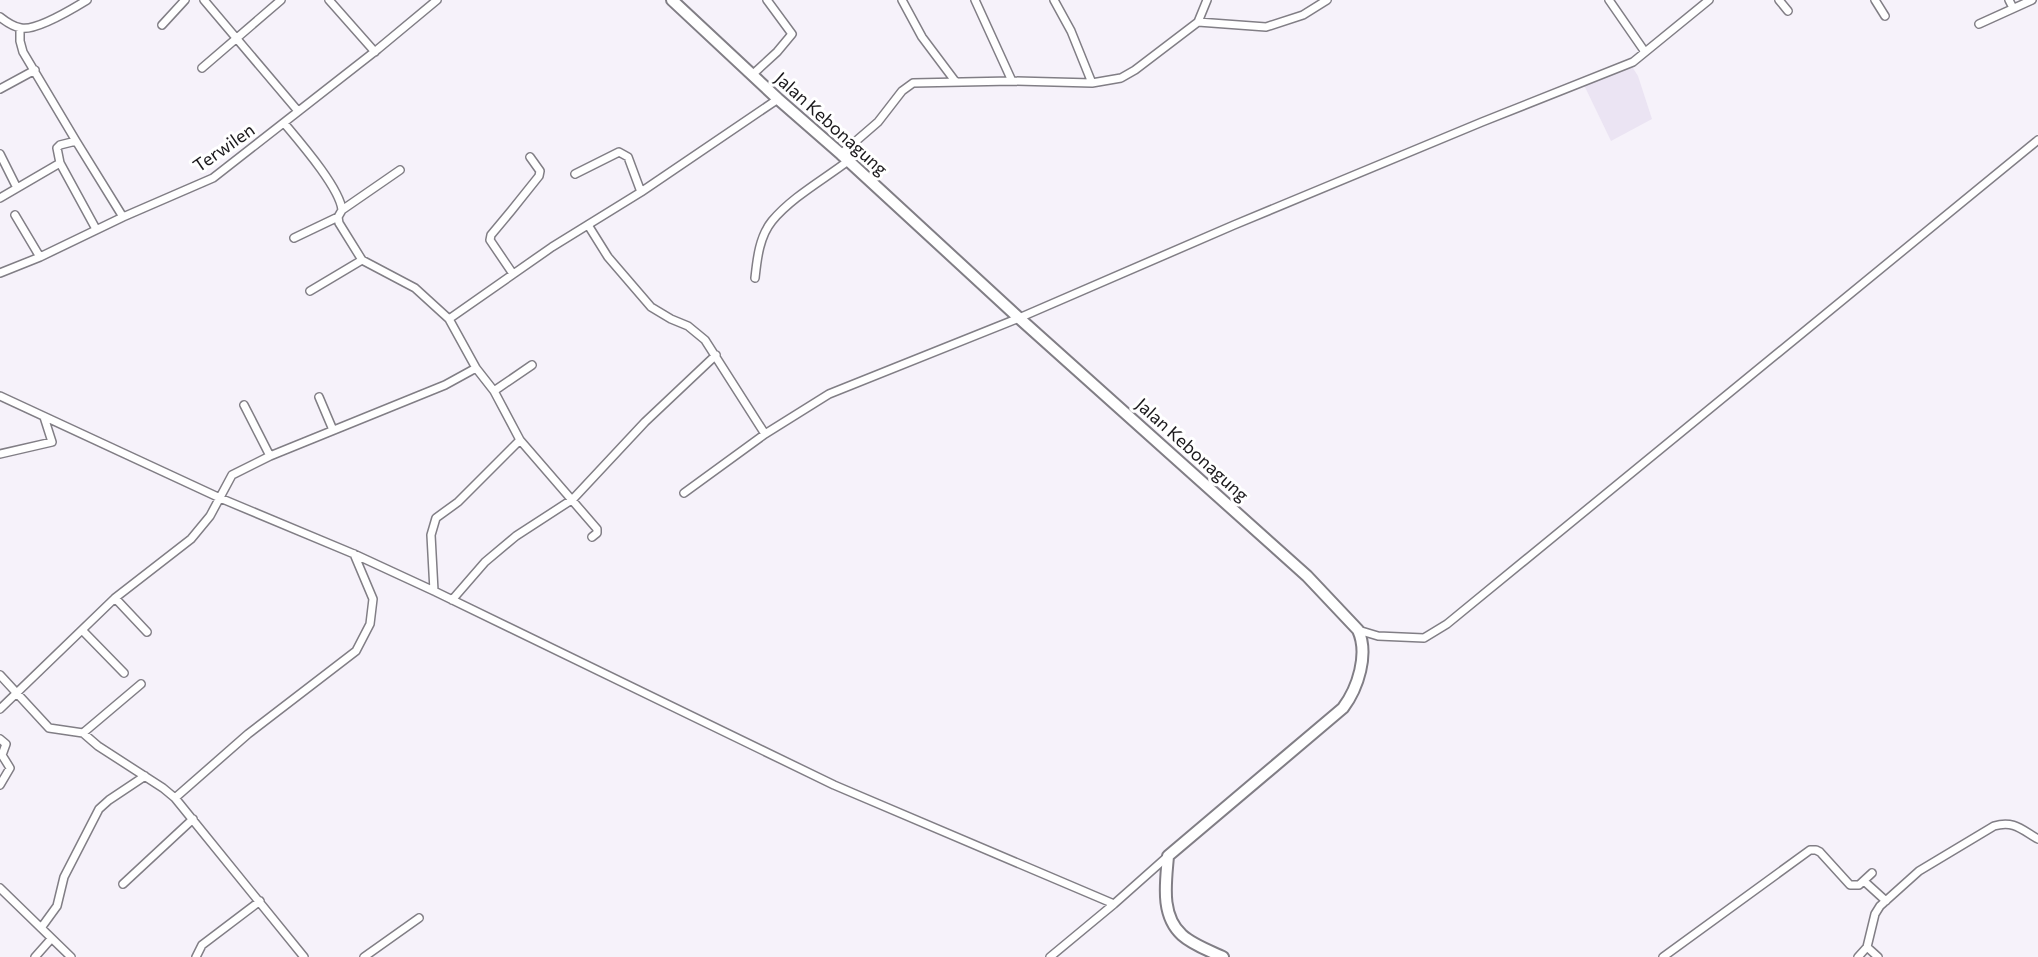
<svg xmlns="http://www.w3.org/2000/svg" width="2038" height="957" font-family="Commissioner,sans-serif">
	<rect width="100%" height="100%" fill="#f6f2fa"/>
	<path fill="#ebe4f3" d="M 1631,65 L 1638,76 L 1652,119 L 1611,141 L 1583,83 Z"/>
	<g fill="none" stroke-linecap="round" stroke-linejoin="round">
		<defs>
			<path id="minor" d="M 204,0 L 298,111
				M 329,0 L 375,52
				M 902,0 L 922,37 L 955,81
				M 975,0 L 1012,81
				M 1054,0 L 1071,31 L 1092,83
				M 1609,0 L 1645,52
				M 1779,0 L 1788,11
				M 1875,0 L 1885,16
				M 2009,0 L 2013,8
				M 0,17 C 5,21 14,27 21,28 C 37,31 74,8 87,0
				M 1198,22 L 1207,0
				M 1979,24 L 2032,0
				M 162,25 L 185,0
				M 20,28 L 20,41 L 23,52 L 76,141 L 123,217
				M 202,68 L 281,0
				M 752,75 L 777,52 L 792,34 L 767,0
				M 0,89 L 35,70
				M 284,123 C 299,141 340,188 342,210
				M 0,154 L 17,188
				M 841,154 L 878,122 L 902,91 L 913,83 L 1012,81 L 1092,83 L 1121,78 L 1135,70 L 1198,22 L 1266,27 L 1303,15 L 1327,0
				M 60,163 L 96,229
				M 400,170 L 342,210 L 338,217 L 339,223 L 362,260 L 415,288 L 449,319
				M 575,174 L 619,152 L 628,157 L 641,192
				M 0,198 L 60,163 L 57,148 L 60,145 L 76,141
				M 15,215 L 40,257
				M 588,225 L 608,257 L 651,307 L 671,319 L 688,326 L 705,340 L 765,434
				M 294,238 L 338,217
				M 0,273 L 40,257 L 123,217 L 213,178 L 378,49 L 437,0
				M 513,274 L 490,240 L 491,235 L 511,211 L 539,176 L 540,171 L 530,157
				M 755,278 C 757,260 759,237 772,221 C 792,197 823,180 848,161
				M 310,291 L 362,260
				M 494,391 L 532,365
				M 0,396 L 220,498 L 354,554 L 434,591 L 834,785 L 1114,904
				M 319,397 L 333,430
				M 244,405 L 270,456
				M 520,440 L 597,529 L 597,533 L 592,537
				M 0,454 L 52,442 L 44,417
				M 684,493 L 765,434 L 829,394 L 1019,318 L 1234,225 L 1482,122 L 1633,62 L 1709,0
				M 434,591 L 431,535 L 436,518 L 458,502 L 520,440 L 494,391 L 476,368
				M 115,598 L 147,632
				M 452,600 L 485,562 L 516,536 L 573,499 L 645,422 L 716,355
				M 82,630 L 124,673
				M 1358,630 L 1378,636 L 1424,638 L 1447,624 L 2038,140
				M 0,675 L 49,728 L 83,733 L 98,746 L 163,788 L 175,798
				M 0,709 L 115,598 L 191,539 L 210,516 L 232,475 L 270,456 L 445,385 L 476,368 L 449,319 L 552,247 L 641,192 L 778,99
				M 83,733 L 141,684
				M 0,739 L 6,744 L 2,755 L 10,768 L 0,785
				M 1864,881 L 1886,901
				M 123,884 L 193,819
				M 0,888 L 71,957
				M 41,928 L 57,906 L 64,877 L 99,809 L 109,800 L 145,776
				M 1867,947 L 1878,957
				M 35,957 L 51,939
				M 196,957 L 202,945 L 260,901
				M 304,957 L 175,798 L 248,734 L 356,651 L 370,624 L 373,599 L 354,554
				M 364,957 L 419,918
				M 1050,957 L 1114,904 L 1168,856
				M 1663,957 L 1810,850 L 1816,850 L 1820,852 L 1850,885 L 1859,885 L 1872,873
				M 1858,957 L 1867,947 L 1875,914 L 1880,906 L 1919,871 L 1994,826 C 2014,820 2022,830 2038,839"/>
			<path id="primary" d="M 672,0 L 778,99 L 841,154 L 1019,318 L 1307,576 L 1358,630 C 1369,654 1358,688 1343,708 L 1168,856 C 1166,882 1160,915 1182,935 C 1193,945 1210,951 1223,957"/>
		</defs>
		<use href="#minor" stroke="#817e85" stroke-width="10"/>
		<use href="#primary" stroke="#817e85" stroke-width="14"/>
		<use href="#minor" stroke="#fff" stroke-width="7"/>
		<use href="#primary" stroke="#fff" stroke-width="10"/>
	</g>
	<g text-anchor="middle" stroke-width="6" stroke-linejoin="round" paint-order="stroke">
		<g font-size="18" fill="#1a181b" stroke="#fff">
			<text transform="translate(831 124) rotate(42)" y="6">Jalan Kebonagung</text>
			<text transform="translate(224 148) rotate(-35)" y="6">Terwilen</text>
			<text transform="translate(1192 450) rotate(42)" y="6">Jalan Kebonagung</text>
		</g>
	</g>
</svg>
